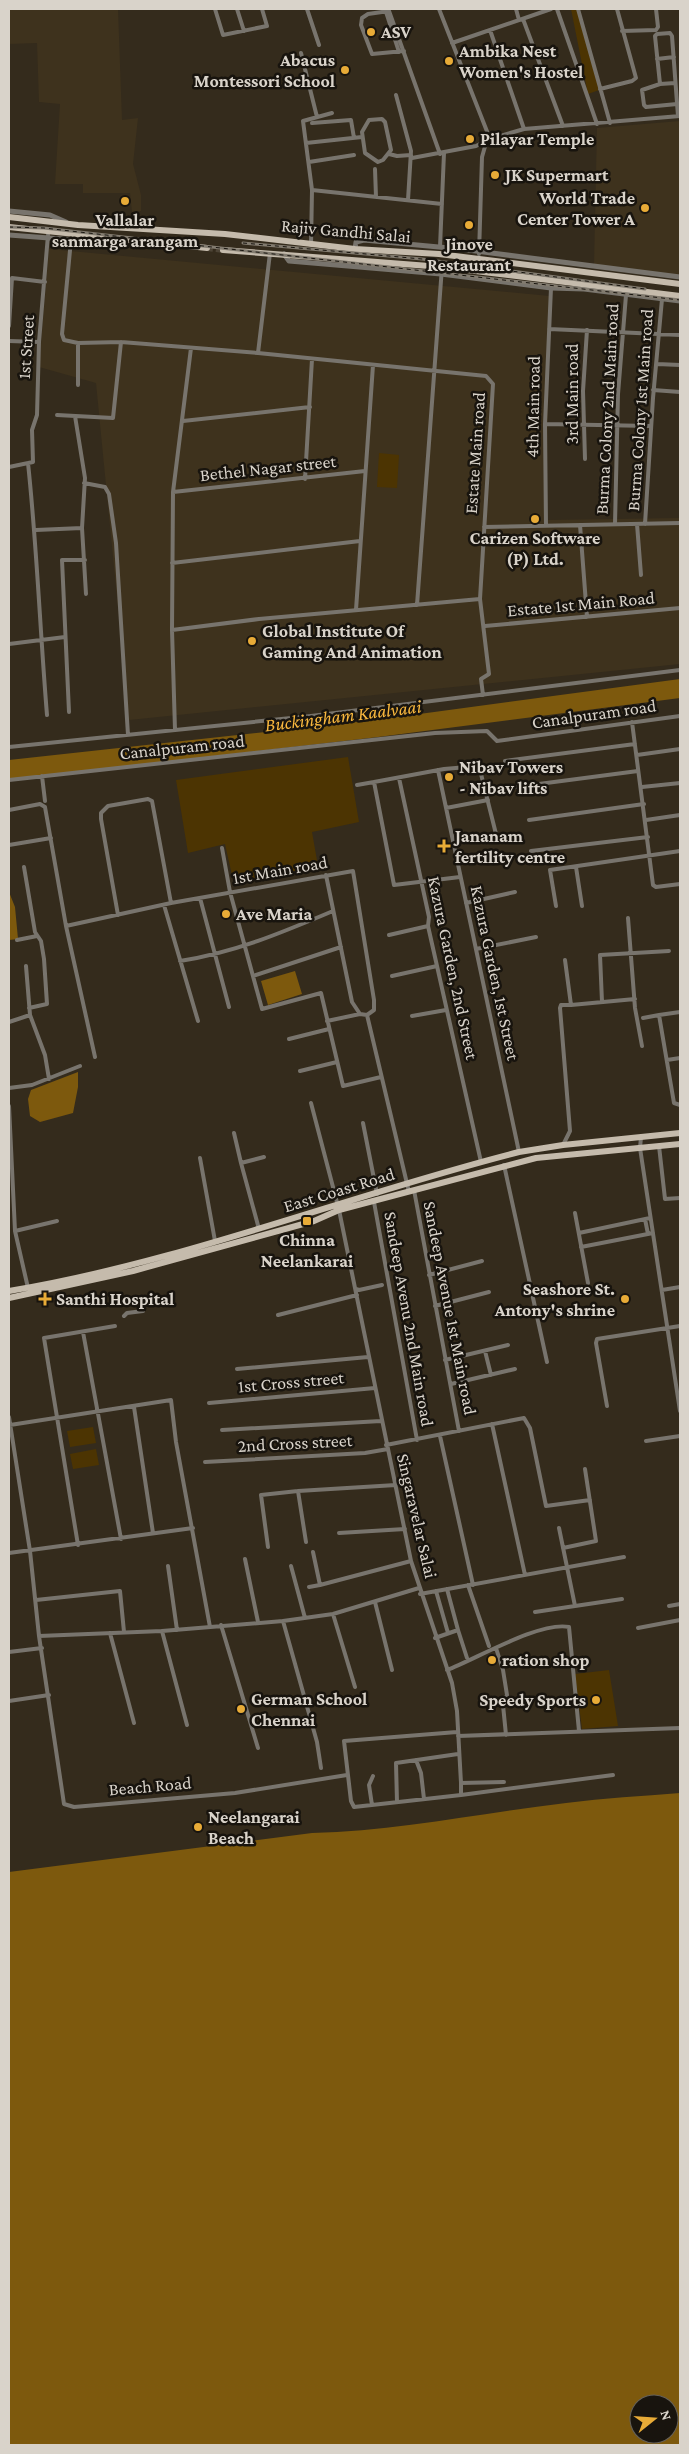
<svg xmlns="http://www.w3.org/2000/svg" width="689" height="2454" font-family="'Crimson Pro',serif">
	<rect width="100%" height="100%" fill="#342b1c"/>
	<path fill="#3e321d" d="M 9,9 L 118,9 L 122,120 L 138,118 L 133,164 L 141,195 L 141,211 L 132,212 L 130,193 L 83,193 L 83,184 L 55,184 L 60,104 L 39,102 L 37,43 L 9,44 Z
		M 680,121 L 680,275 L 594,265 L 597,128 Z
		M 49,249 L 550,296 L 546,520 L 680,518 L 680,664 L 129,720 L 96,383 L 39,367 Z"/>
	<path fill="#4c3402" d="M 571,9 L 577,9 L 599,90 L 588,94 Z
		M 379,453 L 399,455 L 397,488 L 377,487 Z
		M 348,757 L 359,822 L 312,832 L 318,866 L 234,884 L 225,844 L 188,853 L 176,780 Z
		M 93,1427 L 96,1443 L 70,1447 L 67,1431 Z
		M 96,1449 L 99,1465 L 73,1469 L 70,1454 Z
		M 609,1670 L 618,1726 L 582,1729 L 575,1674 Z"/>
	<path fill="#7d590d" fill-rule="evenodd" d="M 680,679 L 680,698 L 378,737 L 9,780 L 9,760 L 375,720 Z
		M 9,892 L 15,907 L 18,939 L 9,940 Z
		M 295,971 L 302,994 L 268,1005 L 261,981 Z
		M 78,1072 L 78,1087 L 73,1113 L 40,1122 L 30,1116 L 28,1099 L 31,1090 Z
		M 680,1793 L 680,2445 L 9,2445 L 9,1872 L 312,1833 C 397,1831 481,1813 566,1803 C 604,1798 642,1796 680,1793 ZM 639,2404 L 669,2404 L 669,2434 L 639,2434 Z"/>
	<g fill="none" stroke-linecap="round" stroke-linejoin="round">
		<path stroke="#4d4436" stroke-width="6" stroke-dasharray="6 3" stroke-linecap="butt" d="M 207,248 L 223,250"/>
		<path stroke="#78746d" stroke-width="4" d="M 215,9 L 223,35 L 267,26 L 262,9
			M 237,9 L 244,31
			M 307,9 L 319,45
			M 439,9 L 490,139
			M 516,9 L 519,20
			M 557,9 L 597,124
			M 578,9 L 610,123
			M 386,12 L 399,52
			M 523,19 L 563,126
			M 490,30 L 524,129
			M 622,31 L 656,30 L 658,27 L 656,9
			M 452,43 L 551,9
			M 404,51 L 372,54 L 361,25 L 362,18 L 368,14 L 389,11 L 440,154
			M 301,53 L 317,117
			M 657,59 L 674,57
			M 675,83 L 660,84 L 655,36 L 657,34 L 670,33 L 672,36 L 678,116
			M 660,84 L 642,90 L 644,105 L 646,107 L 677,104
			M 600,89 L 632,81 L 636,78 L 617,9
			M 396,95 L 411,151 L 408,200
			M 382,119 L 385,122 L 391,150 L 383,160 L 378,162 L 365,153 L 362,132 L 369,120 Z
			M 312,123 L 351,120 L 354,138
			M 306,143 L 362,137
			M 389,154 L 397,156 L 411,155
			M 412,158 L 476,146 L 490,139 L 524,129 L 680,116
			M 309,162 L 354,155
			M 375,169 L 376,197
			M 312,190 L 442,204
			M 71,240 L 62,334 L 64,340 L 78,343 L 121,342 L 258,353 L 270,253
			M 311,245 L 312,190 L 303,121 L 332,113
			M 440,247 L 444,153
			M 479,254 L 482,157 L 486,143
			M 9,326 L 12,278 L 45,282
			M 549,329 L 680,335
			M 9,341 L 39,342
			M 258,353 L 486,376 L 493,384 L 480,599 L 489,674 L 481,679 L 483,695
			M 657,364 L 680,365
			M 78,385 L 78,343
			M 653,390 L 680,392
			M 57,415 L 113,418 L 121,342
			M 75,416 L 85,478 L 82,528 L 86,594
			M 183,421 L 310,407
			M 545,424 L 651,426
			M 585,459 L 583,391 L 587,330
			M 28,463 C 37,547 40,631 47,715
			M 9,467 L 33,462 L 32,430 L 37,415 L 39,342 L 48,235
			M 305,479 L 312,359
			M 84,483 L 105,487 L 109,494 L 116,543 L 128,735
			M 173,492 L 365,471
			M 615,524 L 618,394 L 626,295
			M 637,524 L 641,575
			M 645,524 L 653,398 L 662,299
			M 580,525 L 587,617
			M 546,526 L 545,424 L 551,288
			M 484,527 L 680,523
			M 36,530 L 82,528
			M 172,563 L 360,541
			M 417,605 L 442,267
			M 356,610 L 373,365
			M 485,626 L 680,608
			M 172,630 L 259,619 L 480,599
			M 9,644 L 65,637
			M 69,712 L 62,560 L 85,560
			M 632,722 L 653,885 L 656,887 L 680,884
			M 175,730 L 172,630 L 173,492 L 191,348
			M 9,747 L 311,716 L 680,670
			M 637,755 L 680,749
			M 505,761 L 635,744
			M 438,770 L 519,1152
			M 42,776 L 45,801
			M 399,778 L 429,917 L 428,926 L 437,966 L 481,1162
			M 9,780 L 435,733 L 487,731 L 497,741 L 680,716
			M 357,785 L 374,782
			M 642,787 L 680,783
			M 508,788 L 638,771
			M 446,808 L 488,800
			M 9,810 L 40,804 L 45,807 L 66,926 L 95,1057
			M 529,820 L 644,804
			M 646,820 L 680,815
			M 9,845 L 51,838
			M 222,848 L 230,892 L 262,1009 L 321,993 L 343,1086 L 381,1077
			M 531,851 L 648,837
			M 24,867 L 35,932 L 41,941 L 44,959 L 47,1004 L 29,1008
			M 576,867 L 582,906
			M 326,875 L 352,1002 L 360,1014 L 367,1015 L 409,1192
			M 460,877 L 394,885 L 374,782 L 444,769 L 479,766 L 497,838
			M 200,898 L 229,1007
			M 466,903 L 515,892
			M 164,905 L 198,1021
			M 556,906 L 550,870 L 680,851
			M 118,915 L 101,819 L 101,813 L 108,806 L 148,799 L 152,801 L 171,903
			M 628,918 L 635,1008 L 642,1046
			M 66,926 L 171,903 L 353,871 L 374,1000 L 374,1010 L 367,1015
			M 389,935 L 428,926
			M 17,940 L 37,936
			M 476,949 L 536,937
			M 565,960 L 571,1005 L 635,999
			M 180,961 C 236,952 281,933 333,911
			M 26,966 L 30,1015 L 45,1055 L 49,1079
			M 253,976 L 341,947
			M 392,976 L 437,966
			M 602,1002 L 600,955 L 669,951
			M 680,1012 L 659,1015 L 674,1103 L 680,1105
			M 412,1016 L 446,1010
			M 643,1018 L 659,1015
			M 327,1021 L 360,1014
			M 9,1022 L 30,1015
			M 289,1039 L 329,1029
			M 667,1060 L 680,1058
			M 300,1071 L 337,1062
			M 9,1088 L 32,1085 L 80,1066
			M 311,1103 L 339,1210 L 411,1561 L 452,1683 L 457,1711 L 461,1783 L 504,1782
			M 9,1106 L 15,1231 L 28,1288
			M 363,1123 L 377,1194
			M 234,1133 L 241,1163
			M 641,1137 L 640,1148 L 680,1411
			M 563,1145 L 570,1131 L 560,1008 L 561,1005 L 571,1005
			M 659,1146 L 665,1199 L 680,1198
			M 200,1158 L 215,1241
			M 504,1165 L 547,1362
			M 414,1190 L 459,1431
			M 374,1202 L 417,1440
			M 575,1213 L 588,1283
			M 645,1219 L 648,1234
			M 259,1229 L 241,1163 L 264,1157
			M 15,1231 L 57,1221
			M 579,1233 L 650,1218
			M 581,1247 L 653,1233
			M 429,1275 L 482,1261
			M 356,1289 L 359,1290 L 382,1285
			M 662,1290 L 680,1287
			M 435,1306 L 489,1292
			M 278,1315 L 357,1295
			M 124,1316 L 127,1313 L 143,1311
			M 83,1332 L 121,1539
			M 485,1351 L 491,1375
			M 445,1360 L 508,1345
			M 237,1369 L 368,1357
			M 451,1384 L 515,1369
			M 209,1403 L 375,1388
			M 607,1406 L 596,1343 L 597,1339 L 680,1326
			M 134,1407 L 153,1533
			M 9,1417 L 30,1551 L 39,1636 L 64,1804 L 74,1807 L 235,1793 L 347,1775
			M 492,1424 L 525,1575
			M 10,1425 L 171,1400 L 176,1442 L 210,1627
			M 222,1430 L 381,1421
			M 440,1436 L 473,1585
			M 646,1441 L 680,1436
			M 386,1445 L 524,1418 L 530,1428 L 546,1506 L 590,1500
			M 205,1462 L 365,1453 L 388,1449
			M 339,1533 L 405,1529
			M 306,1542 L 298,1491 L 396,1485
			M 78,1545 L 44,1338 L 115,1326
			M 268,1547 L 261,1495 L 298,1491
			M 563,1548 L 596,1541 L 585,1469
			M 313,1552 L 320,1585 L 411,1561
			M 9,1553 L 193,1528
			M 245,1559 L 258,1622
			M 168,1566 L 177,1630
			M 291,1566 L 305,1618
			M 468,1585 L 489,1646
			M 309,1587 L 320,1585
			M 447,1589 L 458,1630
			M 436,1591 L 448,1633
			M 420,1594 L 624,1557
			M 36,1600 L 120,1591 L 124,1632
			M 375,1602 L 392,1670
			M 575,1606 L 622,1599
			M 669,1606 L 680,1604
			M 535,1612 L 575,1606 L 559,1528
			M 333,1614 L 355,1687
			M 283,1621 L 317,1742 L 321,1768
			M 221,1625 L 258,1748
			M 638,1628 L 680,1620
			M 162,1631 L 187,1725
			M 110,1633 L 134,1723
			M 39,1636 L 162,1631 L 283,1621 L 333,1614 L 419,1588
			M 435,1638 L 458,1630 L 467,1658
			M 496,1648 L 503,1670 L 507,1695 L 503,1705 L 506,1735
			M 9,1652 L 42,1648
			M 447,1670 C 476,1659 540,1621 569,1627 L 579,1731
			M 9,1701 L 49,1695
			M 457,1732 L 344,1741 L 351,1801 L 354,1807 L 461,1795 L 461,1783
			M 458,1736 L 680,1728
			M 416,1760 L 421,1773 L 424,1799
			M 461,1795 L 613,1775
			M 397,1802 L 396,1763 L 458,1754
			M 372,1805 L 369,1785 L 373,1776"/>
		<path stroke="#78746d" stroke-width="5" d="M 9,211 L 50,215 L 66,222
			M 9,235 L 76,240 L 84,235
			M 355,249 L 356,242 L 364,240 L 460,249 L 680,277
			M 284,254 L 289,261 L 441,274 L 551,288 L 584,289 L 680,301"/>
		<path stroke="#c5bbac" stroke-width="6" d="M 9,217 L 78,225 L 225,234 L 355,249 L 439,254 L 680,284
			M 9,227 L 207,248
			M 223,250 L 442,267 L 680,296
			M 9,1291 C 183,1262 349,1195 519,1152 L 563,1145 L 680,1133
			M 9,1298 L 133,1271 L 314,1221 L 339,1210 L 536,1158 L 680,1144"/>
		<defs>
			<path id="rail" d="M 9,227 L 44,228 L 680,300
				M 243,243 L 422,259 L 645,289"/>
		</defs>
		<use href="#rail" stroke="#827b6f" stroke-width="3"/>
		<use href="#rail" stroke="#18140e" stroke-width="1" stroke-dasharray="4" stroke-linecap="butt"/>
	</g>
	<g fill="#e8ab37" stroke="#18140e" stroke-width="2">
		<circle cx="371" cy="32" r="5"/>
		<circle cx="449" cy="61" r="5"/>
		<circle cx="345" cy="70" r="5"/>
		<circle cx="470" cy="139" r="5"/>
		<circle cx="495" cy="175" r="5"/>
		<circle cx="125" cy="201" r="5"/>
		<circle cx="645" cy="208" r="5"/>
		<circle cx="469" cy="225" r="5"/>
		<circle cx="535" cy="519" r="5"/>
		<circle cx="252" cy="641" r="5"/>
		<circle cx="449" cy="777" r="5"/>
		<path d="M441.5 838.5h5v5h5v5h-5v5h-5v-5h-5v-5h5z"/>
		<circle cx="226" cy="914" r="5"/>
		<rect x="302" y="1216" width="10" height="10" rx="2.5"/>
		<path d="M42.5 1291.5h5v5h5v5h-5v5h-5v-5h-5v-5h5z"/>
		<circle cx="625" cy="1299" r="5"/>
		<circle cx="492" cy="1660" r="5"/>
		<circle cx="596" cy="1700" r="5"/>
		<circle cx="241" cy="1709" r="5"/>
		<circle cx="198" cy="1827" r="5"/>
	</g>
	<g text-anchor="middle" stroke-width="5" stroke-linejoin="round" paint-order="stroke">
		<g font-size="18" font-weight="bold" fill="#d9d3ca" stroke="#18140e" text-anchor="start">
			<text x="381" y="38">ASV</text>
			<text x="459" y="57">Ambika Nest<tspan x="459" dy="21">Women's Hostel</tspan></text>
			<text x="335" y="66" text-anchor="end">Abacus<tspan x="335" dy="21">Montessori School</tspan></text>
			<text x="480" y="145">Pilayar Temple</text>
			<text x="505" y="181">JK Supermart</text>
			<text x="635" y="204" text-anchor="end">World Trade<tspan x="635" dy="21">Center Tower A</tspan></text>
			<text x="125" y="226" text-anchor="middle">Vallalar<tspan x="125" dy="21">sanmarga arangam</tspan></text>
			<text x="469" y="250" text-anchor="middle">Jinove<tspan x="469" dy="21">Restaurant</tspan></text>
			<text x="535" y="544" text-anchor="middle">Carizen Software<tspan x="535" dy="21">(P) Ltd.</tspan></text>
			<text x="262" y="637">Global Institute Of<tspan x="262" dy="21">Gaming And Animation</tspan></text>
			<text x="459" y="773">Nibav Towers<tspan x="459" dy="21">- Nibav lifts</tspan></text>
			<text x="455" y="842">Jananam<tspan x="455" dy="21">fertility centre</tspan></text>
			<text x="236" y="920">Ave Maria</text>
			<text x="307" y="1246" text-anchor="middle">Chinna<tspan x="307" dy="21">Neelankarai</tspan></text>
			<text x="615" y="1295" text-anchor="end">Seashore St.<tspan x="615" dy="21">Antony's shrine</tspan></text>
			<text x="56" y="1305">Santhi Hospital</text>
			<text x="502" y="1666">ration shop</text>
			<text x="251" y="1705">German School<tspan x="251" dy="21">Chennai</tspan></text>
			<text x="586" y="1706" text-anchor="end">Speedy Sports</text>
			<text x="208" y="1823">Neelangarai<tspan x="208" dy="21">Beach</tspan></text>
		</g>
		<g font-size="18" fill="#d9d3ca" stroke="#18140e">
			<text transform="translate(346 231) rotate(5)" y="6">Rajiv Gandhi Salai</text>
			<text transform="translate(26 347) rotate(-86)" y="6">1st Street</text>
			<text transform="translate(572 394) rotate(-90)" y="6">3rd Main road</text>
			<text transform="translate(533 407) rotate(-89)" y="6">4th Main road</text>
			<text transform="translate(607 409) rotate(-87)" y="6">Burma Colony 2nd Main road</text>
			<text transform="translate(640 410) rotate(-86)" y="6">Burma Colony 1st Main road</text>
			<text transform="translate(475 453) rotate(-86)" y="6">Estate Main road</text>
			<text transform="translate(268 468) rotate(-6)" y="6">Bethel Nagar street</text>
			<text transform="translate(581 604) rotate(-5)" y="6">Estate 1st Main Road</text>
			<text transform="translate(594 714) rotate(-8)" y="6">Canalpuram road</text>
			<text transform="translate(182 747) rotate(-6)" y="6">Canalpuram road</text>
			<text transform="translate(280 870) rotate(-10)" y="6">1st Main road</text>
			<text transform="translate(453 968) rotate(78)" y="6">Kazura Garden, 2nd Street</text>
			<text transform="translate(495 973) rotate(78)" y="6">Kazura Garden, 1st Street</text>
			<text transform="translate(339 1190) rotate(-17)" y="6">East Coast Road</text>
			<text transform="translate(450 1308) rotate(79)" y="6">Sandeep Avenue 1st Main road</text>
			<text transform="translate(409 1319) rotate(80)" y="6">Sandeep Avenu 2nd Main road</text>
			<text transform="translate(291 1382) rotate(-5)" y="6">1st Cross street</text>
			<text transform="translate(295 1443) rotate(-3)" y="6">2nd Cross street</text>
			<text transform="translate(417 1516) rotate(77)" y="6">Singaravelar Salai</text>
			<text transform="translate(150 1786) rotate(-5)" y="6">Beach Road</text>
		</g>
		<g font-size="19" font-style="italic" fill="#f9b83e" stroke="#18140e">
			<text transform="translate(343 715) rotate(-7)" y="7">Buckingham Kaalvaai</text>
		</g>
	</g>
	<rect width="689" height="2454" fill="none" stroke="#d9d3ca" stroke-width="20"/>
	<g transform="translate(654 2419) rotate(73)"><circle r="24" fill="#18140e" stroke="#656059"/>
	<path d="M0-4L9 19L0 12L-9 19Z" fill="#e8ab37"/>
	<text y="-8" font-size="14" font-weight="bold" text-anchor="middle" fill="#d9d3ca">N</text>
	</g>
</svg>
